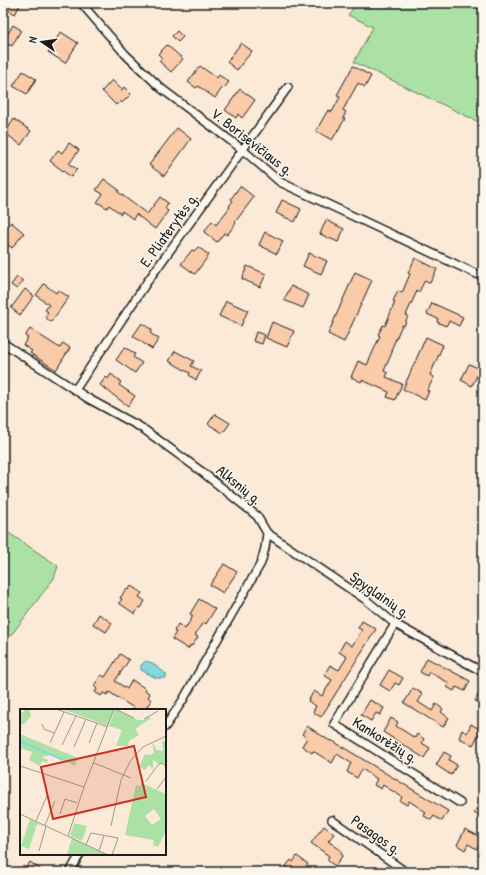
<svg xmlns="http://www.w3.org/2000/svg" width="486" height="875" font-family="'Patrick Hand',sans-serif">
	<rect width="100%" height="100%" fill="#fbead8"/>
	<filter id="ink" filterUnits="userSpaceOnUse"><feTurbulence type="fractalNoise" baseFrequency=".025" numOctaves="2"/><feDisplacementMap in="SourceGraphic" scale="8" xChannelSelector="R" yChannelSelector="G"/><feConvolveMatrix kernelMatrix="1 2 1 2 8 2 1 2 1" color-interpolation-filters="sRGB"/></filter>
	<g filter="url(#ink)">
		<path fill="#abe1a4" stroke="#647e60" d="M 357,3 L 483,3 L 483,124 L 354,62 L 373,27 L 348,15 Z
			M 3,529 L 58,566 L 54,578 L 3,646 Z"/>
		<path fill="#86d8df" stroke="#5c8d91" d="M 146,661 L 152,663 L 166,674 L 166,678 L 156,678 L 141,670 L 141,665 Z"/>
		<path fill="#facba9" stroke="#1c1c1c" d="M 3,3 L 21,3 L 15,14 L 3,7 Z
			M 13,25 L 21,30 L 12,46 L 3,42 Z
			M 177,31 L 183,37 L 178,42 L 172,36 Z
			M 61,32 L 78,43 L 65,63 L 48,52 Z
			M 241,43 L 252,51 L 237,70 L 227,62 Z
			M 167,45 L 183,59 L 171,72 L 159,61 L 162,58 L 158,54 Z
			M 200,66 L 217,78 L 219,75 L 229,82 L 224,88 L 223,87 L 215,98 L 198,86 L 196,88 L 188,82 Z
			M 353,66 L 371,76 L 365,87 L 358,83 L 343,110 L 346,112 L 343,118 L 345,119 L 332,140 L 316,131 L 328,110 L 332,112 L 340,97 L 337,95 Z
			M 23,71 L 36,79 L 27,94 L 13,86 Z
			M 112,80 L 122,90 L 124,87 L 131,94 L 122,103 L 120,101 L 116,105 L 102,91 Z
			M 240,89 L 255,100 L 242,118 L 238,114 L 236,118 L 225,110 Z
			M 14,119 L 31,131 L 21,145 L 5,133 Z
			M 177,128 L 191,139 L 164,176 L 149,165 Z
			M 69,143 L 79,150 L 69,164 L 77,169 L 71,177 L 50,161 L 58,150 L 62,153 Z
			M 104,179 L 119,190 L 118,192 L 147,214 L 160,197 L 168,203 L 165,208 L 168,211 L 155,229 L 136,214 L 133,219 L 122,211 L 121,214 L 109,205 L 107,208 L 97,202 L 103,194 L 96,190 Z
			M 240,186 L 254,197 L 235,222 L 236,223 L 227,235 L 224,233 L 217,242 L 204,232 L 212,221 L 216,225 L 230,207 L 229,206 L 233,201 L 231,199 Z
			M 282,200 L 301,209 L 295,222 L 276,213 Z
			M 326,220 L 344,229 L 338,242 L 320,234 Z
			M 11,222 L 24,233 L 12,248 L 3,241 L 3,232 Z
			M 265,232 L 283,241 L 277,254 L 259,245 Z
			M 198,247 L 209,255 L 195,274 L 181,264 L 192,250 L 194,251 Z
			M 309,253 L 327,261 L 321,274 L 303,266 Z
			M 415,258 L 437,269 L 430,283 L 425,280 L 419,292 L 417,291 L 406,315 L 408,316 L 404,326 L 402,325 L 391,350 L 393,350 L 384,371 L 388,373 L 386,377 L 402,384 L 395,400 L 387,397 L 389,392 L 362,380 L 361,382 L 351,377 L 358,361 L 367,365 L 380,336 L 378,335 L 383,325 L 385,326 L 395,302 L 393,301 L 398,291 L 402,293 L 410,274 L 408,273 Z
			M 247,266 L 266,274 L 260,287 L 242,279 Z
			M 355,272 L 372,280 L 344,342 L 328,334 Z
			M 17,277 L 23,281 L 17,289 L 11,285 Z
			M 44,284 L 56,293 L 58,290 L 69,297 L 51,322 L 45,317 L 48,312 L 45,310 L 49,305 L 36,295 Z
			M 291,286 L 309,295 L 303,308 L 284,300 Z
			M 25,289 L 34,296 L 20,315 L 11,308 Z
			M 226,301 L 248,310 L 241,326 L 219,316 Z
			M 432,303 L 463,317 L 459,326 L 449,321 L 446,326 L 437,322 L 438,319 L 427,314 Z
			M 272,322 L 294,331 L 287,347 L 266,338 Z
			M 142,323 L 152,330 L 150,333 L 159,339 L 152,349 L 133,336 Z
			M 30,329 L 60,348 L 63,343 L 70,348 L 56,370 L 30,353 L 32,351 L 23,345 L 28,338 L 25,336 Z
			M 256,332 L 265,335 L 262,344 L 253,341 Z
			M 426,337 L 443,345 L 430,375 L 434,377 L 427,391 L 429,391 L 425,400 L 403,389 Z
			M 125,347 L 135,354 L 133,357 L 142,363 L 135,373 L 116,360 Z
			M 175,351 L 194,361 L 191,366 L 201,371 L 196,380 L 189,375 L 190,373 L 169,361 Z
			M 469,364 L 480,369 L 472,386 L 461,380 Z
			M 111,374 L 121,382 L 119,385 L 135,396 L 128,406 L 100,385 L 106,377 L 108,379 Z
			M 215,414 L 230,423 L 223,433 L 208,424 Z
			M 224,564 L 237,572 L 223,593 L 210,585 Z
			M 131,586 L 142,593 L 139,597 L 145,601 L 141,608 L 139,607 L 135,614 L 119,603 L 122,599 L 120,598 L 126,589 L 128,590 Z
			M 199,599 L 215,609 L 206,624 L 203,622 L 195,635 L 198,637 L 192,646 L 191,645 L 188,649 L 172,639 L 176,632 L 174,631 L 178,624 L 185,629 L 193,616 L 190,614 Z
			M 99,614 L 112,623 L 106,632 L 93,624 Z
			M 362,621 L 376,629 L 321,717 L 313,712 L 316,706 L 308,701 L 314,691 L 322,696 L 332,680 L 324,675 L 330,665 L 339,670 L 347,657 L 339,652 L 345,641 L 352,646 L 362,630 L 358,628 Z
			M 120,654 L 129,660 L 115,681 L 127,689 L 132,680 L 146,689 L 145,690 L 150,694 L 148,697 L 151,700 L 145,710 L 137,710 L 109,692 L 107,695 L 103,693 L 101,696 L 95,692 L 97,689 L 94,686 L 101,675 L 105,677 Z
			M 427,658 L 470,681 L 465,691 L 456,687 L 454,691 L 447,687 L 449,683 L 429,672 L 427,676 L 420,672 Z
			M 389,670 L 403,678 L 399,685 L 395,683 L 390,691 L 380,685 Z
			M 483,686 L 483,706 L 475,701 Z
			M 413,688 L 423,694 L 418,702 L 432,711 L 436,704 L 443,709 L 441,712 L 449,718 L 443,727 L 404,703 Z
			M 370,700 L 384,708 L 380,715 L 376,713 L 371,721 L 361,715 Z
			M 391,718 L 398,722 L 396,726 L 415,738 L 417,734 L 424,739 L 422,743 L 430,748 L 424,758 L 383,732 Z
			M 471,724 L 481,730 L 473,745 L 459,738 L 462,730 L 467,733 Z
			M 307,726 L 330,741 L 331,740 L 448,811 L 442,821 L 434,816 L 431,820 L 424,816 L 426,812 L 409,801 L 407,805 L 400,801 L 402,797 L 383,785 L 381,789 L 374,785 L 377,779 L 362,769 L 357,778 L 347,772 L 351,763 L 337,754 L 332,763 L 313,751 L 312,753 L 302,746 L 307,738 L 302,734 Z
			M 444,752 L 451,756 L 449,760 L 457,765 L 451,775 L 436,765 Z
			M 483,796 L 483,818 L 474,813 Z
			M 324,826 L 334,834 L 328,841 L 342,851 L 340,853 L 343,855 L 335,866 L 327,860 L 329,856 L 311,843 Z
			M 465,829 L 482,838 L 477,849 L 468,844 L 465,850 L 457,845 Z
			M 297,856 L 308,864 L 305,868 L 311,872 L 285,872 L 288,868 L 286,866 L 291,860 L 293,862 Z
			M 30,862 L 44,872 L 24,872 Z"/>
		<g fill="none" stroke-linecap="round" stroke-linejoin="round">
			<defs>
				<path id="minor" d="M 81,3 L 126,55 L 162,89 L 243,150 L 280,182 L 483,277
					M 3,343 L 89,399 L 142,428 L 201,471 L 257,516 L 267,533 L 265,548 L 261,563 L 183,700 L 165,727
					M 75,390 L 147,282 L 288,87
					M 267,533 L 365,599 L 395,624 L 483,672
					M 395,624 L 334,724 L 460,803
					M 332,820 L 406,872
					M 70,872 L 80,854"/>
			</defs>
			<use href="#minor" stroke="#1c1c1c" stroke-width="10"/>
			<use href="#minor" stroke="#fbf7ec" stroke-width="7"/>
		</g>
	</g>
	<g text-anchor="middle" stroke-width="3" stroke-linejoin="round" paint-order="stroke">
		<g font-size="15" fill="#1c1c1c" stroke="#fbf7ec">
			<text transform="translate(252 142) rotate(38)" y="5">V. Borisevičiaus g.</text>
			<text transform="translate(169 230) rotate(-54)" y="5">E. Pliaterytės g.</text>
			<text transform="translate(239 485) rotate(39)" y="5">Alksnių g.</text>
			<text transform="translate(380 595) rotate(35)" y="5">Spyglainių g.</text>
			<text transform="translate(385 740) rotate(32)" y="5">Kankorėžių g.</text>
			<text transform="translate(376 835) rotate(35)" y="5">Pasagos g.</text>
		</g>
	</g>
	<g transform="translate(20 709)">
		<rect width="146" height="146" fill="#fbead8"/>
		<path d="M 5,0 L 9,0 L 11,7 L 4,15 L 0,16 L 0,2 L 3,4 ZM 42,0 L 94,0 L 88,17 ZM 95,0 L 118,11 L 124,11 L 130,7 L 130,10 L 115,20 L 119,26 L 109,32 L 108,37 L 96,37 L 102,21 L 89,17 ZM 0,25 L 58,49 L 55,57 L 33,46 L 21,48 L 28,51 L 27,54 L 22,52 L 20,57 L 9,51 L 12,43 L 0,39 ZM 142,31 L 146,34 L 146,58 L 143,54 L 139,55 L 133,51 L 133,60 L 129,56 L 125,61 L 119,58 L 125,45 L 130,46 L 134,44 L 132,33 L 137,41 L 143,42 ZM 121,74 L 146,85 L 146,122 L 138,138 L 133,136 L 134,131 L 105,126 L 116,76 L 120,77 ZM 134,100 L 141,110 L 132,116 L 125,107 ZM 10,110 L 25,118 L 17,115 L 9,140 L 1,137 ZM 54,114 L 67,117 L 62,132 L 50,127 ZM 52,129 L 87,146 L 47,146 Z" fill="#abe1a4" fill-rule="evenodd"/>
		<path fill="none" stroke="#86d8df" stroke-width="2" d="M 0,32 L 43,51"/>
		<path fill="none" stroke="#a2988d" stroke-width="1" d="M 36,0 L 88,18M 95,0 L 114,9M 124,10 L 138,2M 22,15 L 24,20 L 34,24M 30,34 L 44,3M 69,34 L 77,14M 42,36 L 56,7M 54,38 L 66,10M 74,54 L 111,69M 0,57 L 64,78 L 94,0M 126,72 L 138,56 L 142,54 L 146,58M 137,80 L 146,68M 0,105 L 88,146M 40,105 L 45,90 L 57,94M 16,112 L 27,87M 25,116 L 35,92M 91,117 L 101,71 L 111,51 L 123,38 L 146,27M 48,127 L 64,78M 66,136 L 71,124 L 98,129 L 92,146M 19,142 L 26,117M 79,142 L 84,126"/>
		<path fill="#c8321e" fill-opacity="0.15" stroke="#c8321e" stroke-width="2" d="M 114,37 L 126,88 L 33,110 L 21,58 Z"/>
		<rect width="146" height="146" fill="none" stroke="#1c1c1c" stroke-width="2"/>
	</g>
	<rect width="486" height="875" fill="none" stroke="#fbf7ec" stroke-width="16"/>
	<rect x="8" y="8" width="470" height="859" fill="none" stroke="#1c1c1c" stroke-width="1.5" filter="url(#ink)"/>
	<g transform="translate(42 42) rotate(283)" stroke="#fbf7ec" stroke-width="3" paint-order="stroke">
	<path d="M0-3L7 15L0 10L-7 15Z" fill="#1c1c1c"/>
	<text y="-6" font-size="11" font-weight="bold" text-anchor="middle" fill="#1c1c1c">N</text>
	</g>
</svg>
